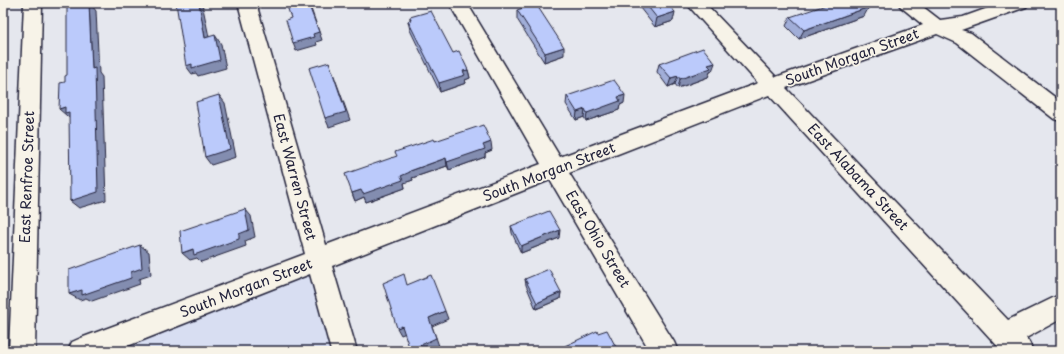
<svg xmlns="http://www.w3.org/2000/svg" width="1064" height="354" font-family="'Playpen Sans',sans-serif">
	<rect width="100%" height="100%" fill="#e5e7ee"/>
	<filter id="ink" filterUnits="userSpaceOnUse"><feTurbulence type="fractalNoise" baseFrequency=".025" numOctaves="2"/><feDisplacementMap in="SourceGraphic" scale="8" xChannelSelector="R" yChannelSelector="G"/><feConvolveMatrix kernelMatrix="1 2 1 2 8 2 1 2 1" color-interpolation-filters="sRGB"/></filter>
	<g filter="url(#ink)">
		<path fill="#d8def2" d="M 317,260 L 344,351 L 81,351 Z"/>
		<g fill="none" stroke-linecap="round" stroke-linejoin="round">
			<defs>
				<path id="minor" d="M 24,3 L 42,3 L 35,351 L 9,351 Z
					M 238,3 L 256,3 L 326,245 L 541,164 L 449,3 L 467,3 L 560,157 L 758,83 L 686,3 L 705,3 L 776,77 L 923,25 L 901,7 L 898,3 L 918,3 L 940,20 L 963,17 L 1002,3 L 1029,3 L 1026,7 L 961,30 L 971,33 L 1061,102 L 1061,121 L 1054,119 L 957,43 L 937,34 L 786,88 L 1008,320 L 1061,294 L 1061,319 L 1026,338 L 1029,342 L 1033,351 L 1002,351 L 769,95 L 569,173 L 674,342 L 678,351 L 650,351 L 550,180 L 332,266 L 357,351 L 331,351 L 310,274 L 115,351 L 68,351 L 72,342 L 81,338 L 305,254 Z"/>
			</defs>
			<use href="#minor" stroke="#22223b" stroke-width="3"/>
			<use href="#minor" fill="#f7f3e8" fill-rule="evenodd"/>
		</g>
		<path fill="#a1aed8" stroke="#22223b" d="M 636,3 L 667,3 L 673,21 L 655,27 Z
			M 517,10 L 564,55 L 544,62 L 517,19 Z
			M 864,16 L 799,39 L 786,26 L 790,17 Z
			M 410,17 L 453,53 L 468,70 L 470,78 L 465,80 L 466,83 L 440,92 L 410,30 L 408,21 L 410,20 Z
			M 659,64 L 712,71 L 710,72 L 708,77 L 678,88 L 675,84 L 668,87 L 657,72 Z
			M 567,96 L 624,103 L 620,105 L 619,110 L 586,121 L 584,117 L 576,120 L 566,104 Z
			M 435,141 L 492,150 L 485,153 L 485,157 L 449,170 L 447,166 L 412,178 L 413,180 L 404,183 L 405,188 L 366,202 L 364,197 L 355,201 L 352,193 Z
			M 511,226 L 559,238 L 521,253 L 512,233 Z
			M 525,279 L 561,292 L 560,299 L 536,309 L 526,285 Z
			M 598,333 L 618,351 L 564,351 L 565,346 Z"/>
		<path fill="#838db0" stroke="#22223b" d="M 89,3 L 90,3 L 96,11 L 99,73 L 102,77 L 106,200 L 79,208 L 70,201 L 92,69 Z
			M 199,3 L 202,3 L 211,47 L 205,38 Z
			M 309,3 L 322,40 L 316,42 L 317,45 L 296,51 L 293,43 Z
			M 869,7 L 864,16 L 799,39 L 804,30 Z
			M 675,12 L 673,21 L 655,27 L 657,18 Z
			M 215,35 L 221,44 L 226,68 L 198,76 L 196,73 L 192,74 L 186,66 Z
			M 564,47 L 564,55 L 544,62 L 545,53 Z
			M 329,62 L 350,120 L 329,127 L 325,118 Z
			M 715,63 L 712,71 L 710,72 L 708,77 L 678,88 L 680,79 L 708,65 Z
			M 468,70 L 470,78 L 465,80 L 466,83 L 440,92 L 439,83 L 463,71 Z
			M 678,76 L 675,84 L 668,87 L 671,78 Z
			M 219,95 L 225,103 L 236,157 L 211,165 L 205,157 Z
			M 625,95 L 624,103 L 620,105 L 619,110 L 586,121 L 587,113 L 618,97 Z
			M 65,107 L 78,120 L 74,122 L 59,109 Z
			M 585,109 L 584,117 L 576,120 L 577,112 Z
			M 491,142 L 492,150 L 485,153 L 485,157 L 449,170 L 447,162 L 483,145 Z
			M 446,158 L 447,166 L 412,178 L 413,180 L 404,183 L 405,188 L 366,202 L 364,197 L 355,201 L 352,193 L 401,176 L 410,171 Z
			M 245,209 L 251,216 L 255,237 L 245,241 L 246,246 L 201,262 L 197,258 L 190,260 L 182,253 L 239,234 Z
			M 560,230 L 559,238 L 521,253 L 521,246 Z
			M 140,245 L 149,252 L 151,275 L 139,279 L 140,284 L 92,301 L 86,298 L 80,300 L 69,294 L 131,272 Z
			M 561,292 L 560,299 L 536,309 L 537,303 Z
			M 445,311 L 448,319 L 432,326 L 439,346 L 427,351 L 410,351 L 410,350 L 429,318 Z
			M 402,326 L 406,333 L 401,335 L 397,328 Z"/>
		<path fill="#bbcafb" stroke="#22223b" d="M 84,3 L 89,3 L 92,69 L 95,68 L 98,192 L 70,201 L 69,112 L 65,113 L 65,107 L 59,109 L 60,83 L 65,82 L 65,76 L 67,75 L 67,7 Z
			M 176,3 L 199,3 L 205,38 L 215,35 L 220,60 L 192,68 L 192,64 L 186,66 Z
			M 286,3 L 308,3 L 319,32 L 313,34 L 314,37 L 293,43 L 286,20 L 291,18 Z
			M 645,3 L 667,3 L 675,12 L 657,18 Z
			M 832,3 L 865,3 L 869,7 L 804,30 L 790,17 Z
			M 536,4 L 564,47 L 545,53 L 517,10 Z
			M 431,11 L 453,53 L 459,51 L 468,70 L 463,71 L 465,75 L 439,83 L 408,21 L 411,20 L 410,17 Z
			M 703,48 L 715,63 L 708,65 L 711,68 L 680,79 L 678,76 L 671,78 L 659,64 Z
			M 329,62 L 346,112 L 325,118 L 309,68 Z
			M 614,80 L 625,95 L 618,97 L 620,101 L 587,113 L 585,109 L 577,112 L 567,96 Z
			M 219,95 L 230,149 L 205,157 L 196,102 Z
			M 483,125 L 491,142 L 483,145 L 485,149 L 447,162 L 446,158 L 410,171 L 410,172 L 401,176 L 403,180 L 363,194 L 361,190 L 352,193 L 345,174 L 397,156 L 395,152 L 434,139 L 435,141 Z
			M 245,209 L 249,230 L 239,234 L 239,239 L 194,255 L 193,249 L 182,253 L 180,231 Z
			M 549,211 L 560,230 L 521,246 L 511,226 Z
			M 140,245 L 142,268 L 131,272 L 131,278 L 82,295 L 82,290 L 69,294 L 69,270 Z
			M 549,269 L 561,292 L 537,303 L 525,279 Z
			M 404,274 L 407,285 L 431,275 L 445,311 L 429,318 L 436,338 L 410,350 L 402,326 L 397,328 L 383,283 Z
			M 607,330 L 618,351 L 567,351 L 565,346 L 597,331 L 598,333 Z"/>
	</g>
	<g text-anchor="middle" stroke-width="3.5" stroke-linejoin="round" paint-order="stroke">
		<g font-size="14" fill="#22223b" stroke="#f7f3e8">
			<text transform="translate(852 57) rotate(-20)" y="5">South Morgan Street</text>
			<text transform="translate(549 172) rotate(-21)" y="5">South Morgan Street</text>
			<text transform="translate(27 177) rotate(-88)" y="5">East Renfroe Street</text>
			<text transform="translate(295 177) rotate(75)" y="5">East Warren Street</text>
			<text transform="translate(858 177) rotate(47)" y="5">East Alabama Street</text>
			<text transform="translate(598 239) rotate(59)" y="5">East Ohio Street</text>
			<text transform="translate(246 288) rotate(-21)" y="5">South Morgan Street</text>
		</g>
	</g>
	<rect width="1064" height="354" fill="none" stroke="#f7f3e8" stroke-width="16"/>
	<rect x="8" y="8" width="1048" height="338" fill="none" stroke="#22223b" stroke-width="1.5" filter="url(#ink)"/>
</svg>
